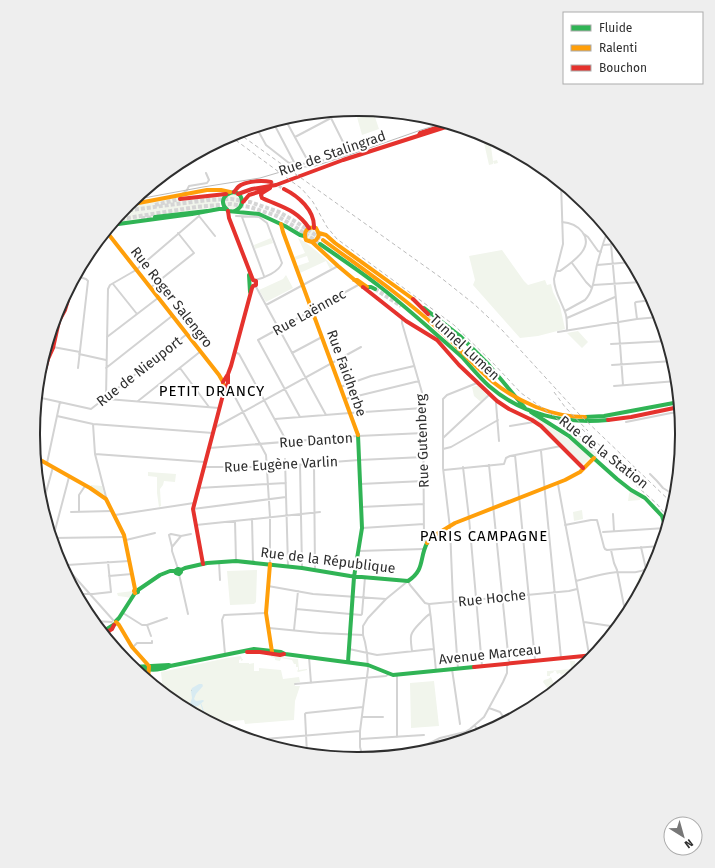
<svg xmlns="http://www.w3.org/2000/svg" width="715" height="868" font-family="'Fira Sans',sans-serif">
	<defs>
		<pattern id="forest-firs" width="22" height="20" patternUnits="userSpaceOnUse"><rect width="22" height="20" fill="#f1f5ec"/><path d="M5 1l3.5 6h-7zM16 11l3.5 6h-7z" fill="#cfd2cb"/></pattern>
		<pattern id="water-ripples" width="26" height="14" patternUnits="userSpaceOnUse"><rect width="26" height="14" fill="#d8ebf2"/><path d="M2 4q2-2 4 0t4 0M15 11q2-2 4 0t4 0" fill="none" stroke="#bacad0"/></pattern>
	</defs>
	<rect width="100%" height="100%" fill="#fff"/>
	<path fill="#f1f5ec" d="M 372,112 L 374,114 L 379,129 L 362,135 L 357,117 Z
		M 482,134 L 490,139 L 493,161 L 497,160 L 498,163 L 494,164 L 493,161 L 493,164 L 489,165 Z
		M224 202a8 8 0 1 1 16 0a8 8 0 1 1-16 0Z
		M 219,196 L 219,206 L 216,207 L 155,216 L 155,218 L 113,223 L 127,206 L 179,197 L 180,201 L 207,197 Z
		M306 235a6 6 0 1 1 12 0a6 6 0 1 1-12 0Z
		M 271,238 L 273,243 L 255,249 L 254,245 Z
		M 298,238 C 311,245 322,256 333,266 L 333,267 L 330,269 L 326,261 L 300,273 L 297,266 L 309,262 L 307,256 L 295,260 L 294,257 L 305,253 Z
		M 502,250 L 524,281 L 528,285 L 545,280 L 547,285 L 551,284 L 553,292 L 560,306 L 565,329 L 538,336 L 520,338 L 473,285 L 475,280 L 469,256 Z
		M 286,275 L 293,288 L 266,302 L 259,290 L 283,279 Z
		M 578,331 L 588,342 L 582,348 L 567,333 Z
		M 476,386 L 478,386 L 484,392 L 484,393 L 484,392 L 487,395 L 487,396 L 481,402 L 474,396 L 472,387 Z
		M 532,415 C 544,424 587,448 590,458 L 584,464 L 582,465 L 531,418 Z
		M 148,472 L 176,474 L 175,482 L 164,481 L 163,485 L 160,489 L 161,506 L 159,507 L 157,493 L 157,477 L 148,476 Z
		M 91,485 L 102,486 L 104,494 L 103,494 L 90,487 Z
		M 630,492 L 640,497 L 640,500 L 628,501 L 629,494 Z
		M 582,510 L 583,519 L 574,521 L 573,512 Z
		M 257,570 L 256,602 L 254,604 L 230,605 L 227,571 Z
		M 648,572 L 650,572 L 642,587 L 636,585 L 640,574 L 646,576 Z
		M 133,591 L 132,596 L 130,598 L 126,597 L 118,596 L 117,593 Z
		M 241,656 L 242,659 L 243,659 L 243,660 L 241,661 L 241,659 L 239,660 L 239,663 L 249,663 L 249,664 L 254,663 L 254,671 L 259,671 L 259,668 L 281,670 L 283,679 L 299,677 L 300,682 L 295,683 L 295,686 L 300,686 L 295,701 L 294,720 L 245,724 L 244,720 L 213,723 L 177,704 L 163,692 L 161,672 L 227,658 Z
		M 271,656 L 298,659 L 299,670 L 307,669 L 307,670 L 298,672 L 297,671 L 298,670 L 298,667 L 296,667 L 296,664 L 294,664 L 292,660 L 281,658 L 280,661 L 275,660 L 275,658 L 271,657 Z
		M 570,661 L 575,661 L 576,672 L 571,676 L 570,674 L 567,674 L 566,673 L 561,675 L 560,673 L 557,674 L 556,671 L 554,671 L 553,673 L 552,673 L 550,674 L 550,676 L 547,676 L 547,671 L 549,671 L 571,669 Z
		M 551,677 L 555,686 L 558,686 L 560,684 L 560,685 L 551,693 L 543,682 L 544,680 L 548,679 Z
		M 434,681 L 439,726 L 411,728 L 410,683 Z"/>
	<path fill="url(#forest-firs)" d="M 566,429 L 577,436 L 598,455 L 596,458 L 578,442 L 564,431 Z"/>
	<path fill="url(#water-ripples)" d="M 199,684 L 202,684 L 203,686 L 196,694 L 194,699 L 196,701 L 203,700 L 204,701 L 198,706 L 193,707 L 190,704 L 192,698 L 191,691 L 192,688 Z"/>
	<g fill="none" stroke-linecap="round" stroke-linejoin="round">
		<path stroke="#d8ebf2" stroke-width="1" d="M 201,704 L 206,719"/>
		<path stroke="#d5d5d5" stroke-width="3" stroke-dasharray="3 1.5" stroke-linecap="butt" d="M 271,182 L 284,189"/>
		<path stroke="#d5d5d5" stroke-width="4" stroke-dasharray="4 2" stroke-linecap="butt" d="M 155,205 L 180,199
			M 123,211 L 208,200 L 231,199 L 250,202 L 279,212 L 296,222 L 323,240
			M 141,218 L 155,217
			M 115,220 L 196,207 L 231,204 L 250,207 L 277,216 L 294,226 L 320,244
			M 375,289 L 401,306
			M 428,314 L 452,340"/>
		<path stroke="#d3d3d3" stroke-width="2" d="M 328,112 L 351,158
			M 285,119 L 309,163
			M 432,119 L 434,126 L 436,128
			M 273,122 L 295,164 L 301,164 L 319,162 L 340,154 L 346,148
			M 256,127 L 266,145 L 289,163 L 294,162
			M 295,137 L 331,118
			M 561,183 L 563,244 L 554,279 C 554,292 562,302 566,315 C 567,320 567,325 567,331
			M 182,194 L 187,190 L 189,186 L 207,183 L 209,180 L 206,173
			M 199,216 L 215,236
			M 236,216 L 259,217 L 267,223 L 282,263 C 279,272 264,278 255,280
			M 242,217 L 264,276
			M 584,234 L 588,237 L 598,251 L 601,252
			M 611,244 L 620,344 L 623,385
			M 603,245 L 619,244
			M 572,263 L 586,282 L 592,288
			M 597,265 L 632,262
			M 556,271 L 560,271 C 567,266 576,260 582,252 C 593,237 578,223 562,222
			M 76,276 L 86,279 L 88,281 L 78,368
			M 113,284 L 137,314
			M 255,285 L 326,415
			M 593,285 L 642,282
			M 150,288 L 194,253 L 178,233
			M 266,305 L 338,266
			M 565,311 L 585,300 C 595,290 594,273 598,261 C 601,250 604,240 608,230
			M 567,318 L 615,297
			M 402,319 L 402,323 L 423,396 L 424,540 L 427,543
			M 637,319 L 635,303 L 636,302 L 652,300
			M 558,332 L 637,319 L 659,317
			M 107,337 L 158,298
			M 611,344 L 667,341
			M 53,347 L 80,352
			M 235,352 L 239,354 L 287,442
			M 292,353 L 322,337
			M 79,354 L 106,360
			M 612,365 L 673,361
			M 106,368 L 172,316
			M 180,368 L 209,407
			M 228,384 L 266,455 L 270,517 L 270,564
			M 614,386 L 677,381
			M 340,387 L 371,376 L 414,366
			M 37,397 L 91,409 L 187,334
			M 106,397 L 108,289 L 110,285 L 136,270 L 199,216 L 199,214
			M 106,397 L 107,399 L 219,408
			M 345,399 L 419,381
			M 138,401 L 201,351
			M 497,401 L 496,403 L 499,441
			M 57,416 L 93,424 L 213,433
			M 300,417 L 258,340 L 360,284
			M 275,419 L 350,413 L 423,408
			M 626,422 L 671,413 L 680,412
			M 93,424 L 95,454 L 106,497
			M 510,426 L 534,422
			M 214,428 L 361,347
			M 443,438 L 489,395
			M 209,448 L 358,436 L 424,433
			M 443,449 L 451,447 L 498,420
			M 541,451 L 561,658
			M 95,454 L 205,462
			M 515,455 L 535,660
			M 285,459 L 288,566
			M 47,463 L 60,402
			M 314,464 L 315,570
			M 300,465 L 302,567
			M 489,465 L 509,663
			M 204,467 L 268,467 L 359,460 L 424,457
			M 463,467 L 469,518 L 482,666
			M 444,470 L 504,464 L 506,458 L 510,456 L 561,446
			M 650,474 L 657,481 L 663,488 L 676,496
			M 360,484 L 424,481
			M 558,484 C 568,541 580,598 589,655
			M 198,488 L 286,483
			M 42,507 L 53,467
			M 361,507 L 424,504
			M 193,509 L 286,497
			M 71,512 L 112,511
			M 79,512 L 79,495 L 85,486
			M 613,514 L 614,531
			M 115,515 L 194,503
			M 252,519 L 253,562
			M 235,521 L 236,561
			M 196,525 L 320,512
			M 565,525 L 591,520 L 597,520 L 604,547 L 605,549 L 607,550 L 661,546
			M 362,528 L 424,524
			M 603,532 L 666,528
			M 52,538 L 124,537
			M 53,538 L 69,477
			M 126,540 L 155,533
			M 172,547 L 181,536
			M 641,547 L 646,569
			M 611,550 L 614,563 L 617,570 L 626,616
			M 358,551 L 424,549
			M 57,557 L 113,620
			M 219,562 L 220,580
			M 65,566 L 67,565 L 129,561
			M 178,569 L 172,551 L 172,547 L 169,535 L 171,534 L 181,536 L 191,534
			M 65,571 L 69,570
			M 179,574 L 188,614
			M 109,576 L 132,574
			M 576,581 C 587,578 606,573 617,572 C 627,572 637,574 646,569 L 651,569
			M 268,586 L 313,594 L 386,599
			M 77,594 L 93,594 L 111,592 L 108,562
			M 429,604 L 431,619 L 436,671
			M 296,609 L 361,615 L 362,614 L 365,577
			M 123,613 L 142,625 L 147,625 L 167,618
			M 94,621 L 112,622
			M 584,622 L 617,627
			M 147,625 L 151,636
			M 269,628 L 320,633 L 363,635
			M 294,630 L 298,591
			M 133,647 L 137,643 L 152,643 L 152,641
			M 349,649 L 377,655 L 433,649
			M 412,651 C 410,636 409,634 420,623 C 423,620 426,616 430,614
			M 225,654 L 222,620 L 224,615 L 266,613
			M 309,657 L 311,683
			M 452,669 L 460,724
			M 458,669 L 453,601 L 450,528 L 443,468 L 443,399 L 447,395 L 477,383
			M 397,674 L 397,737
			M 295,684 L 386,676 L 389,674
			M 489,708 L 500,712 L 506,721
			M 362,717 L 383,717
			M 475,726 L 481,734
			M 232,733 C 243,732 253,739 265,739 L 360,731
			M 360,739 L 424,735
			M 419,752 L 428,744 L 440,738 L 465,732 L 470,729 L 484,717 L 503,682 L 507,673 L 507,664
			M 307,754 L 305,714 L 306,713 L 363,707
			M 349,758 L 362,756
			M 363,758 L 360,747 L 360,731 L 368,669 L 367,653 L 365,642 L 363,635 L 363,626 L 368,618 L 386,599 L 408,581 L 410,585 L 425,603 L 429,604 L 569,591 L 577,589"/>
		<path stroke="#30b455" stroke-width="4" d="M 235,211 C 239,209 242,206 242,201 C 240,185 218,194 224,206 C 225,208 227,209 228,211 L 259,214 L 285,226 L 300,235 L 304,236
			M 155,217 L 207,211
			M 111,225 L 192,214 L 219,209 L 225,209
			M 320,244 C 340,258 360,271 379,286 C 396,299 412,313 428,327 C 439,337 451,347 462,357 C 471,367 479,377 489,386 C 522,415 565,424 608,420
			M 249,275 L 250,292
			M 363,287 L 371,287 L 375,289
			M 424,308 L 460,336 L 488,364 L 525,408
			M 62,313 L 62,309 L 67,292
			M 531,412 L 569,436 L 617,479 L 631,490 L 645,498 L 662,516 L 666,529
			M 585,417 L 604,416 L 679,402
			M 175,571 L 176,573 L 179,574 L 181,572 L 181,570 L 185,568 L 207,563 L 236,561 L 302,568 L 350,576 L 408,581 C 425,570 419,559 427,543
			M 116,621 L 119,618 L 135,593 L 138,592 L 138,590 L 160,575 L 170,571 L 175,571 L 178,569 L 181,570
			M 102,632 L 115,624 L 116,622
			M 348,662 L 354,577 L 362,528 L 358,435
			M 133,667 L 169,665 L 170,666
			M 135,669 C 147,669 159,672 170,666 L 254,649 L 281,652 L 285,654 L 368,665 L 393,675 L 474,667"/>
		<path stroke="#ff9f0a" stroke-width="4" d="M 128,205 L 207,190 L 221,190 L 230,192
			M 281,224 L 283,232 L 358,435
			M 106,231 L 219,375 L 223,382 L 224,391
			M 319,233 L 326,235 L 335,243 L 413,299
			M 323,240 C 361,268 401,295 436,327 C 456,344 473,365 493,382 C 518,402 552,417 585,417
			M 312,242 L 316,240 C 320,236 319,233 316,228 C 307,226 303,232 306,240 L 312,242 L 338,266 L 363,287
			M 354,280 L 357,280 L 367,287
			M 35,457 L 90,488 L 106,499 L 124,535 L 135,589 L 134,591 L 135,593
			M 427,543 L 432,537 L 455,523 L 565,480 L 580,472 L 594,458
			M 270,564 L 266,613 L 272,652
			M 116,622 L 119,625 L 132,647 L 149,666 L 148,680"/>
		<path stroke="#e5322d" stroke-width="4" d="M 419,135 L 420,133 L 448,124
			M 270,188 L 262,193 L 261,195 L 262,198 C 281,207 296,209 309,228
			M 284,189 C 298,196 315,210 314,228
			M 234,192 C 236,190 238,186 241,185 C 249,181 262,180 271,182
			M 238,194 L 252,189 L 276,185 L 343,160 L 452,125
			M 180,199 L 226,194
			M 243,202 L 249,195 L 265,190
			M 363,287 L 406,321 L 437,340 L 459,365 L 497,401 L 509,409 L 532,420 L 541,426 L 583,468
			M 413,299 L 428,314
			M 48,359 L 50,346 L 56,333
			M 223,382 L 228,374 L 231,366 L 252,288 L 253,286 L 256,285 L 256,281 L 253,280 L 229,218 L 228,211
			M 37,398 L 48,359 L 53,348 L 59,321 L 65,310 L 74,280
			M 608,420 L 631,417 L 679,407
			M 203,564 L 193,509 L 224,391 L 228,383 L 228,374
			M 104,634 L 112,629 L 114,625
			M 247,652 L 260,652 L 280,655 L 284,654
			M 474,667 L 594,655"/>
		<path stroke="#bababa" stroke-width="1" d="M 133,200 L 203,187 L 260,178 L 294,168 L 315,166 L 355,153 L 421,130 L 444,123"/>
		<path stroke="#bababa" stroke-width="1" stroke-dasharray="4 3" stroke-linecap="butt" d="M 238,133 L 440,277 L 474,304 L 502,330 L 578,413 L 674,505
			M 230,136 L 302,189 L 313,202 L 327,227 L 337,239 L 454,325 L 493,363 L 521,393 L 551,414 L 586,441 L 657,504 L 669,519
			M 554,392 L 565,407 L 588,431
			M 582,429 L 607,452"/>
	</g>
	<g text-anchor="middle" stroke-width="4" stroke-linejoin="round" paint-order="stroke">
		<g font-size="14" fill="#2e2e2e" stroke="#fff">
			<text transform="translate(332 153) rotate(-19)" y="5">Rue de Stalingrad</text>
			<text transform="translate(172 297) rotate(52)" y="5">Rue Roger Salengro</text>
			<text transform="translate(309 312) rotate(-29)" y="5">Rue Laënnec</text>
			<text transform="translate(465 347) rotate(43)" y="5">Tunnel Lumen</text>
			<text transform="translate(139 371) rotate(-38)" y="5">Rue de Nieuport</text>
			<text transform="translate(347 373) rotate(70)" y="5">Rue Faidherbe</text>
			<text transform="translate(316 440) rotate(-4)" y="5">Rue Danton</text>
			<text transform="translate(422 441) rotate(-92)" y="5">Rue Gutenberg</text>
			<text transform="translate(604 452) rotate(38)" y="5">Rue de la Station</text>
			<text transform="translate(281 464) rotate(-3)" y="5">Rue Eugène Varlin</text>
			<text transform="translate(328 560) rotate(7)" y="5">Rue de la République</text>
			<text transform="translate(492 598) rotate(-6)" y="5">Rue Hoche</text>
			<text transform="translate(490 654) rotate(-6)" y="5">Avenue Marceau</text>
		</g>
		<g font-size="15" letter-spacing="1" fill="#000" stroke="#fff">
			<text x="212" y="396">PETIT DRANCY</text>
			<text x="484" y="541">PARIS CAMPAGNE</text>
		</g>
	</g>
	<path d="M0 0H715V868H0ZM357 116H358A317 317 0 0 1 675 433V435A317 317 0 0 1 358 752H357A317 317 0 0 1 40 435V433A317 317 0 0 1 357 116Z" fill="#eee" fill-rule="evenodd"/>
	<path fill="none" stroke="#2e2e2e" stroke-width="2" d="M357 116H358A317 317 0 0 1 675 433V435A317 317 0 0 1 358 752H357A317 317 0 0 1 40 435V433A317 317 0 0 1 357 116Z"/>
	<rect x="563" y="12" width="140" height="72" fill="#ffffff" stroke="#ababab"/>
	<rect x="571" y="25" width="20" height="6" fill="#30b455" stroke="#ababab"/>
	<text x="599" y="32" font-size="12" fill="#2e2e2e">Fluide</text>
	<rect x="571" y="45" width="20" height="6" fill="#ff9f0a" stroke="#ababab"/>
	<text x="599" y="52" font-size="12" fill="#2e2e2e">Ralenti</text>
	<rect x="571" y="65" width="20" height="6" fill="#e5322d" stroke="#ababab"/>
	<text x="599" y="72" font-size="12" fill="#2e2e2e">Bouchon</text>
	<g transform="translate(683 836) rotate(143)"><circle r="19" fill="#ffffff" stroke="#ababab"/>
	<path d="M0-3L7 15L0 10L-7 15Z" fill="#777777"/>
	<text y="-6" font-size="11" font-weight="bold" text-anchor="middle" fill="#2e2e2e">N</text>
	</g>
</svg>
